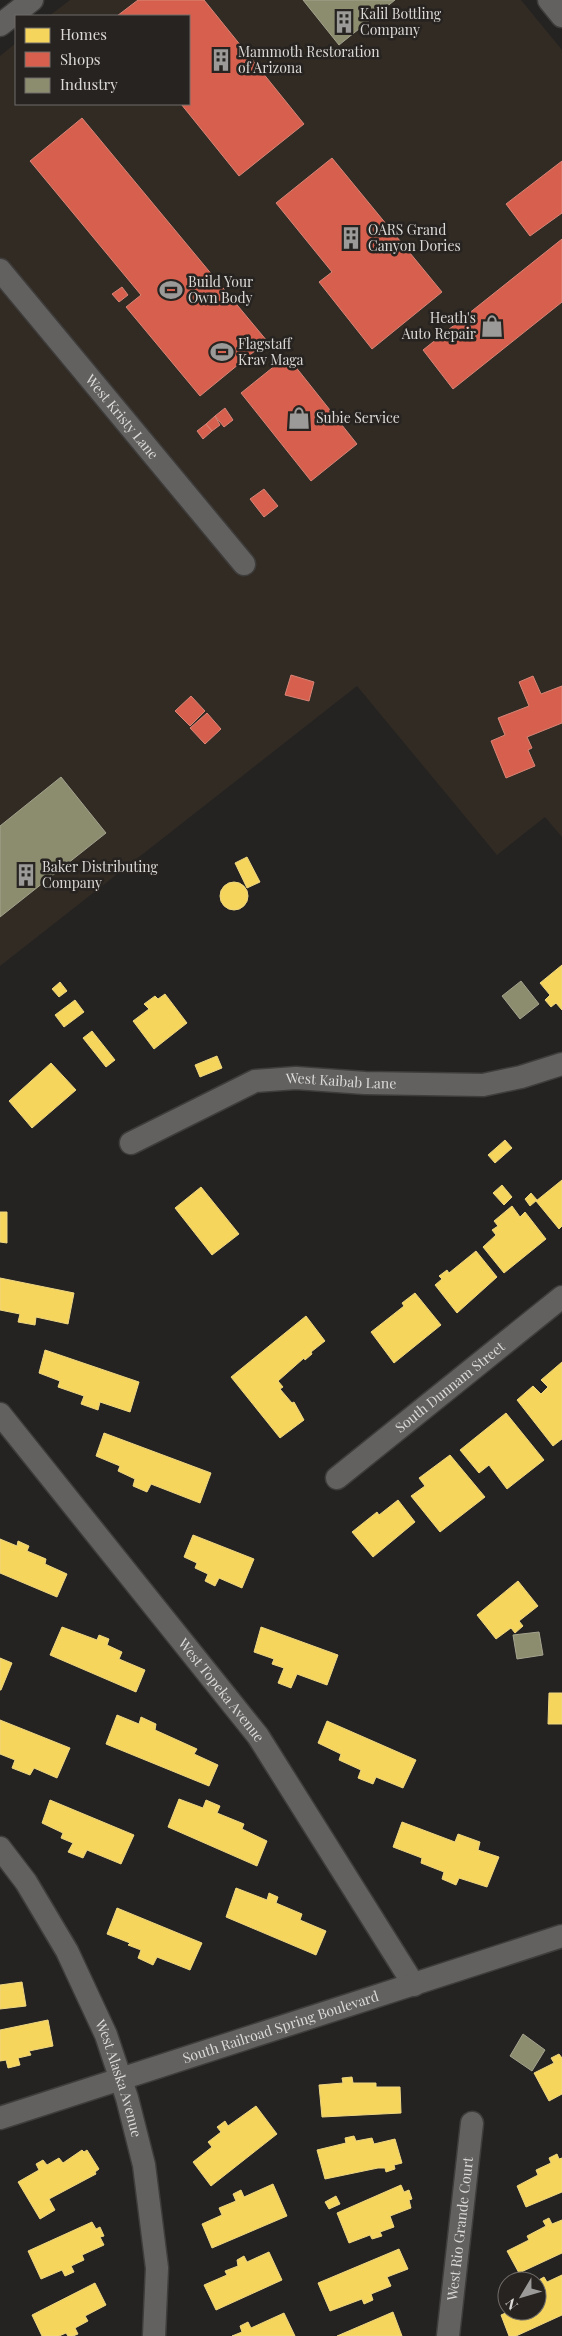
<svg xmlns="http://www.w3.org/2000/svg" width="562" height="2336" font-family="'Playfair Display',serif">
	<rect width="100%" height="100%" fill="#252321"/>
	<path fill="#312b24" d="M 70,0 L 521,0 L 562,50 L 562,837 L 545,817 L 497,855 L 357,686 L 0,966 L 0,56 L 16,43 L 16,104 L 189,104 L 189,16 L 49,16 Z"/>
	<path fill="#f6d55c" stroke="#eed681" d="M 247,857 L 260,882 L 247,888 L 235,863 Z
		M220 896a14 14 0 1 1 28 0a14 14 0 1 1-28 0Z
		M 562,965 L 562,1010 L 556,1003 L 551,1007 L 545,1000 L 550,995 L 540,983 Z
		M 60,982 L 67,991 L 59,997 L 52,989 Z
		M 165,994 L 187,1023 L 154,1049 L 133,1021 L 149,1009 L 144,1004 L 155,996 L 158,999 Z
		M 75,1000 L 84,1012 L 64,1027 L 55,1015 Z
		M 92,1031 L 115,1060 L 106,1067 L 83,1038 Z
		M 217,1056 L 222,1068 L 200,1077 L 195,1065 Z
		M 51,1063 L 76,1090 L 32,1128 L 9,1101 Z
		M 505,1140 L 512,1148 L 495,1163 L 488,1155 Z
		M 562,1180 L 562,1226 L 559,1229 L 536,1201 Z
		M 502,1185 L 512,1197 L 504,1205 L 493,1193 Z
		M 201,1187 L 239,1234 L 212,1255 L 175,1208 Z
		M 531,1193 L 537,1200 L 530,1206 L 525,1199 Z
		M 512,1206 L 520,1217 L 525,1212 L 546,1239 L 504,1273 L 483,1247 L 496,1235 L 492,1230 L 498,1226 L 494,1221 Z
		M 0,1212 L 7,1212 L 7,1243 L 0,1242 Z
		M 476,1251 L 497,1277 L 457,1313 L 435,1285 L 442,1279 L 439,1276 L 447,1270 L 449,1273 Z
		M 0,1278 L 74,1293 L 68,1324 L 36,1317 L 35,1325 L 18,1322 L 20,1314 L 0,1310 Z
		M 415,1293 L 441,1325 L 394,1363 L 371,1332 L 404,1306 L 402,1303 Z
		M 306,1316 L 325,1341 L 311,1352 L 312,1354 L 305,1360 L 304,1358 L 278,1381 L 283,1387 L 280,1389 L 292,1403 L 294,1402 L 304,1420 L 280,1438 L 231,1377 Z
		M 45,1350 L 139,1382 L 130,1412 L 100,1402 L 98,1410 L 81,1404 L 84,1396 L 58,1387 L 60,1381 L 39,1373 Z
		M 562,1362 L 562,1439 L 553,1446 L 517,1400 L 533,1386 L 541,1394 L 548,1387 L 541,1380 Z
		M 506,1413 L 544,1460 L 507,1489 L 489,1465 L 479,1473 L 460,1450 Z
		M 104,1433 L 211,1473 L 200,1503 L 151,1484 L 147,1492 L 133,1486 L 135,1479 L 118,1471 L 120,1466 L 96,1456 Z
		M 450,1455 L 485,1497 L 440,1532 L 411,1496 L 425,1486 L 419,1478 Z
		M 398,1500 L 415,1522 L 373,1557 L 352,1532 L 377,1512 L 379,1515 Z
		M 193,1535 L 254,1559 L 242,1588 L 219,1578 L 215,1586 L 205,1581 L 208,1574 L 195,1568 L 197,1563 L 184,1557 Z
		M 0,1539 L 17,1546 L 18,1541 L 29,1546 L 27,1551 L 46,1559 L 45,1564 L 67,1574 L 57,1597 L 0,1573 Z
		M 518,1581 L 538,1606 L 519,1621 L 523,1626 L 515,1633 L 511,1628 L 496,1639 L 477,1615 Z
		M 62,1627 L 97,1640 L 99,1635 L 109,1639 L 107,1645 L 122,1652 L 119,1659 L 145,1670 L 136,1692 L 50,1655 Z
		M 261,1627 L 338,1655 L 327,1685 L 297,1674 L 291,1688 L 278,1683 L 284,1668 L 272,1664 L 274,1659 L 254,1652 Z
		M 0,1658 L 12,1663 L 1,1690 L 0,1690 Z
		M 549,1693 L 562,1693 L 562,1724 L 548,1724 Z
		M 117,1715 L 139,1724 L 141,1717 L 156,1724 L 155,1730 L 197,1749 L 194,1754 L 218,1765 L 209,1786 L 106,1744 Z
		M 0,1720 L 70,1748 L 57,1778 L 34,1768 L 30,1775 L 12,1768 L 15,1760 L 0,1754 Z
		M 327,1721 L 416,1760 L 403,1788 L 376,1777 L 373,1784 L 358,1778 L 361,1770 L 339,1760 L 341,1754 L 318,1743 Z
		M 179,1799 L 203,1808 L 206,1800 L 220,1806 L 217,1813 L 244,1824 L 242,1829 L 267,1841 L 257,1866 L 168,1827 Z
		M 50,1800 L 134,1835 L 121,1864 L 87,1850 L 83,1858 L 68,1852 L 73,1843 L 61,1838 L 63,1833 L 42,1823 Z
		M 402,1822 L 455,1842 L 458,1834 L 480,1842 L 478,1850 L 499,1857 L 487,1887 L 459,1878 L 456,1885 L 442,1879 L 444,1872 L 421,1863 L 422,1858 L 393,1847 Z
		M 236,1888 L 267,1900 L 269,1893 L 278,1897 L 276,1903 L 302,1914 L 300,1920 L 326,1931 L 316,1955 L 226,1917 Z
		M 117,1908 L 202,1943 L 190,1970 L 157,1957 L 153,1965 L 138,1958 L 141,1950 L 128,1945 L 130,1943 L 107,1934 Z
		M 22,1982 L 26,2006 L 0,2009 L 0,1985 Z
		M 48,2020 L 53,2046 L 29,2051 L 31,2055 L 18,2058 L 20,2065 L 8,2068 L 6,2060 L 0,2061 L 0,2030 Z
		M 559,2054 L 562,2058 L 562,2094 L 549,2101 L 534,2073 L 554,2063 L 551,2058 Z
		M 352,2077 L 353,2083 L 376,2083 L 376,2087 L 400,2087 L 401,2113 L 322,2117 L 319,2085 L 343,2083 L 342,2078 Z
		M 256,2106 L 277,2134 L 211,2186 L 193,2162 L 212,2147 L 208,2142 L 221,2132 L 217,2127 L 225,2121 L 228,2126 Z
		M 354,2136 L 356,2141 L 372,2138 L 374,2144 L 395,2139 L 402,2163 L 394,2165 L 395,2169 L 386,2172 L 385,2168 L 378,2168 L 325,2179 L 317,2150 L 346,2143 L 345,2138 Z
		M 82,2150 L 84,2152 L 87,2150 L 99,2169 L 95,2172 L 96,2174 L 49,2199 L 55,2210 L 40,2219 L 18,2182 L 39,2170 L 36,2164 L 43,2160 L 47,2165 L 59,2158 L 63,2163 Z
		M 557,2154 L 559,2159 L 562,2158 L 562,2192 L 526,2207 L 517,2186 L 538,2175 L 536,2170 L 551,2163 L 549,2158 Z
		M 273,2184 L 287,2216 L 212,2248 L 202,2224 L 222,2215 L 219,2208 L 236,2201 L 233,2194 L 241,2190 L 244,2197 Z
		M 401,2185 L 404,2192 L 409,2190 L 412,2199 L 409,2200 L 411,2208 L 390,2216 L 394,2227 L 380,2232 L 382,2236 L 372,2239 L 370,2235 L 349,2243 L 337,2213 Z
		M 336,2196 L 340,2204 L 329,2209 L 325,2202 Z
		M 549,2218 L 552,2224 L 562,2220 L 562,2253 L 519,2273 L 507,2251 L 529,2240 L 527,2236 L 546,2226 L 543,2221 Z
		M 92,2222 L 96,2229 L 100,2227 L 104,2236 L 100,2237 L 104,2245 L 82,2255 L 84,2260 L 71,2266 L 74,2272 L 65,2276 L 62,2270 L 41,2279 L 28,2251 Z
		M 399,2249 L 408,2269 L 387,2277 L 391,2286 L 371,2294 L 373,2300 L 364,2304 L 362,2299 L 330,2311 L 318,2283 Z
		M 269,2252 L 282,2280 L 216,2310 L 204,2285 L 227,2275 L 225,2271 L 238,2266 L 237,2260 L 244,2256 L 247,2262 Z
		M 562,2275 L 562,2315 L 516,2336 L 509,2336 L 501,2315 L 510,2311 L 537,2311 L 537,2281 L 544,2277 L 547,2282 Z
		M 95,2283 L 106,2305 L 85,2316 L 88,2321 L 75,2328 L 78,2334 L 73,2336 L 68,2336 L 66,2333 L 59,2336 L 42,2336 L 32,2315 Z
		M 393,2312 L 402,2336 L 337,2336 Z
		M 284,2313 L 295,2336 L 232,2336 L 242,2332 L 240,2326 L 248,2322 L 251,2328 Z"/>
	<path fill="#d6604d" stroke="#d88577" d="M 138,0 L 204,0 L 304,124 L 239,176 L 181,104 L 189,104 L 189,16 L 117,16 Z
		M 82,118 L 267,341 L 200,396 L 126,307 L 141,295 L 30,161 Z
		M 332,158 L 442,292 L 372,349 L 319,282 L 332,272 L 276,203 Z
		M 562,161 L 562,213 L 530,236 L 506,204 Z
		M 562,239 L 562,302 L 453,389 L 423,350 Z
		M 122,287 L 128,295 L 119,302 L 112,294 Z
		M 287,356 L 357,444 L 311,481 L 241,393 Z
		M 225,408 L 233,420 L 224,427 L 215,416 Z
		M 215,416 L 220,425 L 212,431 L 206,424 Z
		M 206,424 L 212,431 L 203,439 L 197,431 Z
		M 264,489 L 278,506 L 264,517 L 250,499 Z
		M 291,675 L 314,682 L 309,701 L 285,695 Z
		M 533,676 L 541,694 L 562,686 L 562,723 L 527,737 L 532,748 L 528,750 L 535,766 L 506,778 L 491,741 L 505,735 L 498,718 L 529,706 L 519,682 Z
		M 191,696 L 205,711 L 190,726 L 175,711 Z
		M 207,713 L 221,729 L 205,744 L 190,728 Z"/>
	<path fill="#8c8c6e" stroke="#a4a38e" d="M 303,0 L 395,0 L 339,45 Z
		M 61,777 L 106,833 L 0,917 L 0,826 Z
		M 521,981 L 539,1004 L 520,1019 L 502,996 Z
		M 539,1632 L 543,1655 L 517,1659 L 513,1635 Z
		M 523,2034 L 545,2050 L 532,2071 L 510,2056 Z"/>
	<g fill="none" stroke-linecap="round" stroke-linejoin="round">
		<defs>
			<g id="street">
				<path d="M 549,0 L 562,16"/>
				<path d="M 0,25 L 32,0"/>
				<path id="s1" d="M 0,270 L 244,564"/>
				<path id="s2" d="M 131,1143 L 255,1081 L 296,1078 L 365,1083 L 483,1085 L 521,1077 L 562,1064"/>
				<path id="s3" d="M 0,1414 L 258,1736 L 414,1985"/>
				<path id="s4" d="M 337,1478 L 562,1297"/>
				<path id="s5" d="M 0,1848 L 26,1882 L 67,1951 L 106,2035 L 127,2098 L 144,2165 L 157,2268 L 154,2336"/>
				<path id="s6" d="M 0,2118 L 562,1936"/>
				<path id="s7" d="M 448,2336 L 472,2123"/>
			</g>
		</defs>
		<use href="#street" stroke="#3f3d3c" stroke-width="25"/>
		<use href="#street" stroke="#626160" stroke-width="22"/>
	</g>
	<defs>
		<symbol id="building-bare" viewBox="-9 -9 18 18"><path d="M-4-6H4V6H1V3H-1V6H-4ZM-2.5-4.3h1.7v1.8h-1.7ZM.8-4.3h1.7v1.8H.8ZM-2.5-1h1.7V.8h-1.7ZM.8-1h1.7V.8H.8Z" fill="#9c9a98" stroke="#262320" stroke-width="2.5" paint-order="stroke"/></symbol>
		<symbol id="stadium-bare" viewBox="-9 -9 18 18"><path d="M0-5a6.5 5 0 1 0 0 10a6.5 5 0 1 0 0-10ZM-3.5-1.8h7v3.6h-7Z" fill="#9c9a98" stroke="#262320" stroke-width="2.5" paint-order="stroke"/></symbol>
		<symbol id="shop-bare" viewBox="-9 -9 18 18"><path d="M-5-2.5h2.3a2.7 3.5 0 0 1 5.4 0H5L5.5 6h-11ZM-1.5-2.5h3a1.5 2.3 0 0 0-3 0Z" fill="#9c9a98" stroke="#262320" stroke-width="2.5" paint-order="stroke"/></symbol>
	</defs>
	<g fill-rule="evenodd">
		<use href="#building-bare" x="328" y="6" width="32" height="32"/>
		<use href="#building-bare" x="205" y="44" width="32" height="32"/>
		<use href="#building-bare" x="335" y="222" width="32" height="32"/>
		<use href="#stadium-bare" x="155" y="274" width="32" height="32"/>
		<use href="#shop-bare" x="476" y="310" width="32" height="32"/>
		<use href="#stadium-bare" x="206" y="336" width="32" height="32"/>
		<use href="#shop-bare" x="283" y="402" width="32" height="32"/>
		<use href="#building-bare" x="10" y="859" width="32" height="32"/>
	</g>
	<g text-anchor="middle" stroke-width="5" stroke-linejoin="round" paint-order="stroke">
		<g font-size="14" fill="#dcdad8" stroke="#262320" text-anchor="start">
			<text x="360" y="19">Kalil Bottling<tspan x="360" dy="16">Company</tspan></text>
			<text x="238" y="57">Mammoth Restoration<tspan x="238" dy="16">of Arizona</tspan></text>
			<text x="368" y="235">OARS Grand<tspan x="368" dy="16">Canyon Dories</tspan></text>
			<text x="188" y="287">Build Your<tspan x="188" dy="16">Own Body</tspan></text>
			<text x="476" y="323" text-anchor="end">Heath's<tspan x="476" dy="16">Auto Repair</tspan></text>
			<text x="238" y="349">Flagstaff<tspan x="238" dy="16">Krav Maga</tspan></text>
			<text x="316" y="423">Subie Service</text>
			<text x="42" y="872">Baker Distributing<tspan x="42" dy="16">Company</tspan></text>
		</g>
		<g font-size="14" fill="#dcdad8" stroke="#262320">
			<text dy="5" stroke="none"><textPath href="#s1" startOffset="191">West Kristy Lane</textPath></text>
			<text dy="5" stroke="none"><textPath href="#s2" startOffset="225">West Kaibab Lane</textPath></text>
			<text dy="5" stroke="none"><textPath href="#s4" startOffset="145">South Dunnam Street</textPath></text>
			<text dy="5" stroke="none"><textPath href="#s3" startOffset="354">West Topeka Avenue</textPath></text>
			<text dy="5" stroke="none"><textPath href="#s6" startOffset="295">South Railroad Spring Boulevard</textPath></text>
			<text dy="5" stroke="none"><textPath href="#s5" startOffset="261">West Alaska Avenue</textPath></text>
			<text dy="5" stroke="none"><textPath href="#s7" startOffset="108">West Rio Grande Court</textPath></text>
		</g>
	</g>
	<rect x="15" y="15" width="175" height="90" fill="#262320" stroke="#6f6c6a"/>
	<rect x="25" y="28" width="25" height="15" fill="#f6d55c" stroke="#6f6c6a"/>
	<text x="60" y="40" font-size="15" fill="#dcdad8">Homes</text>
	<rect x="25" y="52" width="25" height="15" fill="#d6604d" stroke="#6f6c6a"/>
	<text x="60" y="65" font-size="15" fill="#dcdad8">Shops</text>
	<rect x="25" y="78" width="25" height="15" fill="#8c8c6e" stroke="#6f6c6a"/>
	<text x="60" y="90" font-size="15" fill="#dcdad8">Industry</text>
	<g transform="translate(522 2296) rotate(232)"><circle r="24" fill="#262320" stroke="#6f6c6a"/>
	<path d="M0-4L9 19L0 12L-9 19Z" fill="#9c9a98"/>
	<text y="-8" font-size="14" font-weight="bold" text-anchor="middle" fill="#dcdad8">N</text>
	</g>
</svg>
